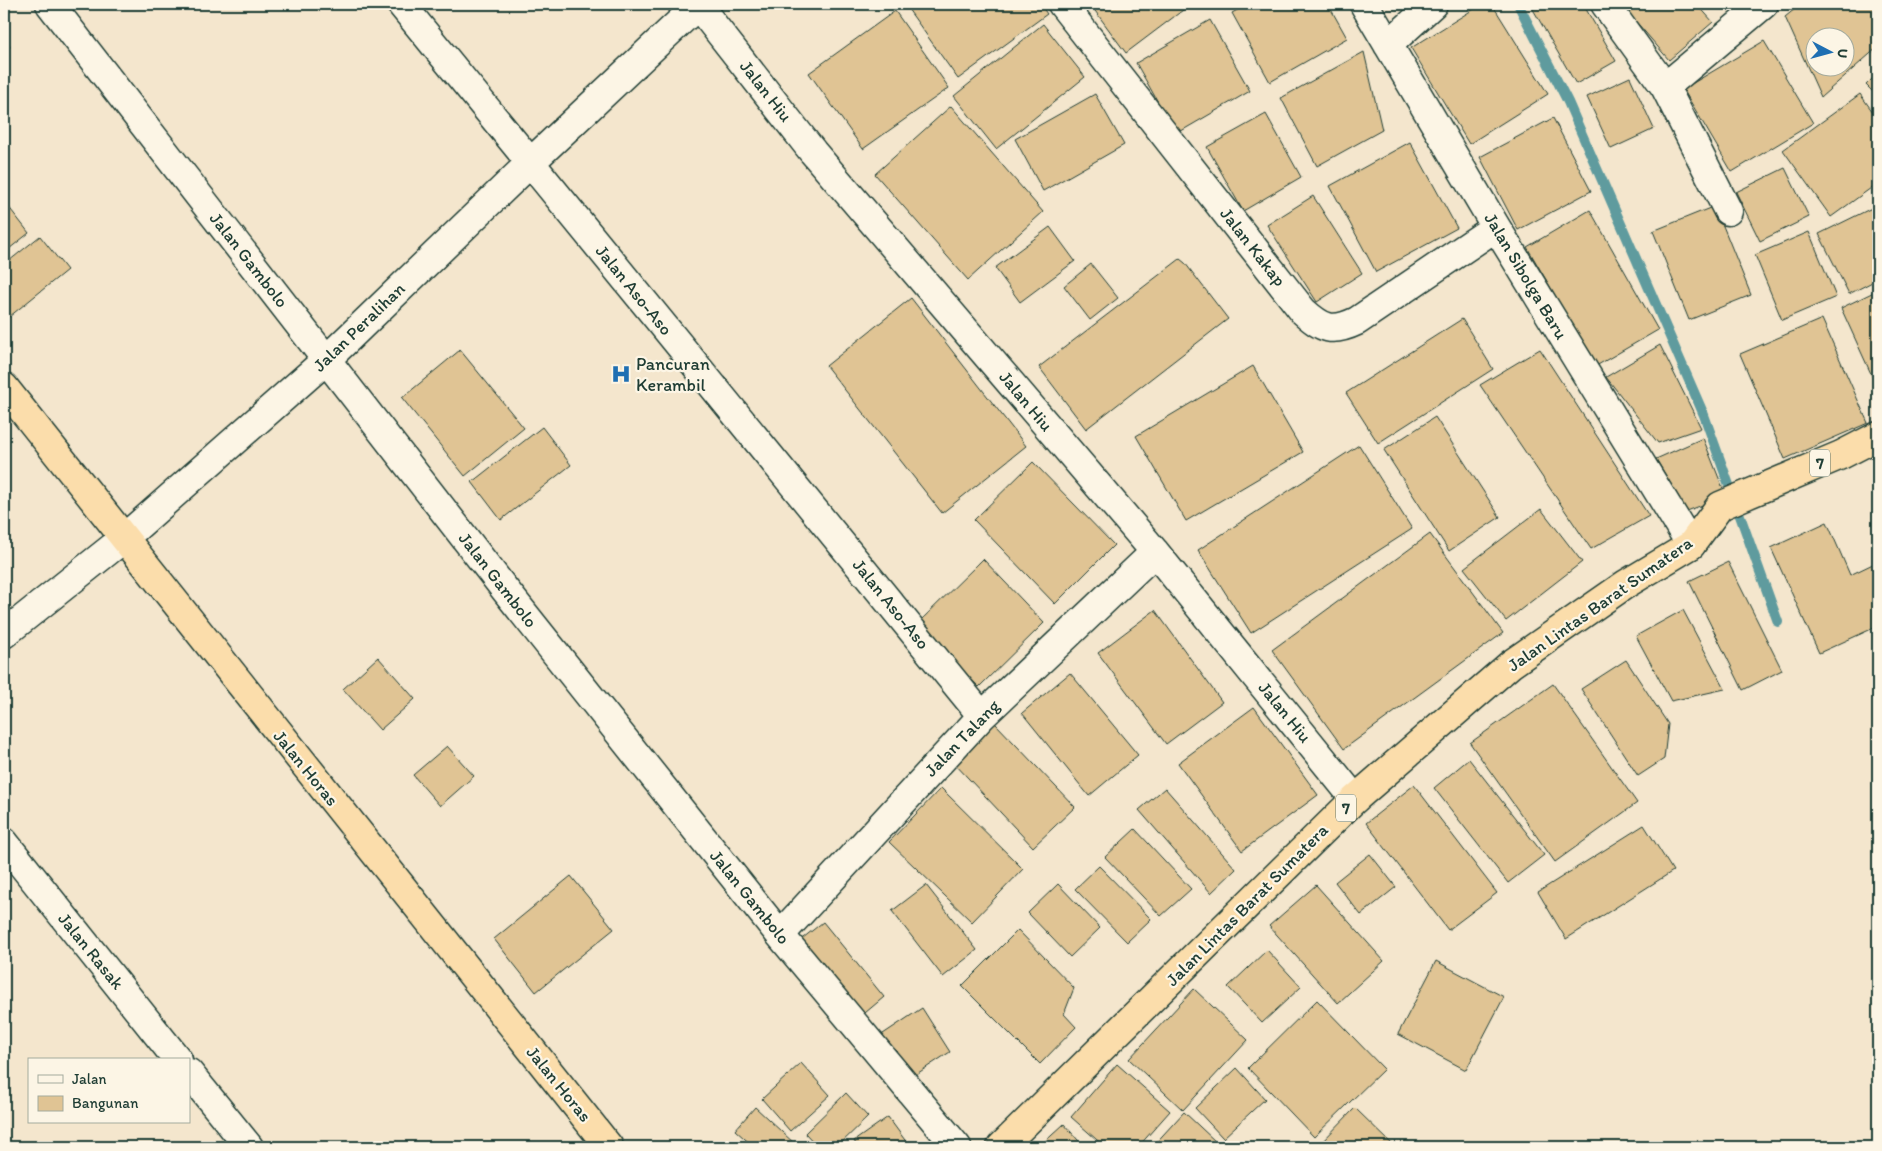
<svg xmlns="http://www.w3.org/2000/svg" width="1882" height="1151" font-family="Itim,sans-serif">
	<rect width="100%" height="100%" fill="#f4e6cd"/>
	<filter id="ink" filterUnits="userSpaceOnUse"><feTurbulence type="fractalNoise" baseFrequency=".02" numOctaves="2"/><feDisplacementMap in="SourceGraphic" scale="10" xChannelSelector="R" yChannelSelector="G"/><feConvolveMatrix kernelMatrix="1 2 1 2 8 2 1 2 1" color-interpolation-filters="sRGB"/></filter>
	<g filter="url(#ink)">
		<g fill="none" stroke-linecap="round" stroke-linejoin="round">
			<path stroke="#5e9b9e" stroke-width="10" d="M 1518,4 L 1568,102 L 1704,415 L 1778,622"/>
		</g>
		<path fill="#e0c494" stroke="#1f3d34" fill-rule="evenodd" d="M 915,4 L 1040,4 L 1047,14 L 958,79 L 908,9 Z
			M 1090,4 L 1191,4 L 1126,53 Z
			M 1248,4 L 1328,4 L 1347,38 L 1270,82 L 1232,13 Z
			M 1482,4 L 1492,4 L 1548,94 L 1469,144 L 1411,48 Z
			M 1530,4 L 1583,4 L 1616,61 L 1576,84 Z
			M 1621,4 L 1697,4 L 1713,22 L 1669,60 Z
			M 1801,4 L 1878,4 L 1878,47 L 1821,97 L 1785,17 ZM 1814,38 L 1844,38 L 1844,68 L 1814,68 Z
			M 895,11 L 949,88 L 863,149 L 809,73 Z
			M 1210,20 L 1250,91 L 1176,134 L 1136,63 Z
			M 1043,24 L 1085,77 L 996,149 L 954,96 Z
			M 4,39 L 10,47 L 4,52 Z
			M 1764,41 L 1813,123 L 1732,172 L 1683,89 Z
			M 1364,52 L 1382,130 L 1317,166 L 1281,98 Z
			M 1878,73 L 1878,97 L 1866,85 Z
			M 1630,77 L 1654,129 L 1611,149 L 1587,97 Z
			M 1095,94 L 1124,145 L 1043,191 L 1015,139 Z
			M 1860,94 L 1878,119 L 1878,183 L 1831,217 L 1783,150 Z
			M 951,106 L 1043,212 L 968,280 L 875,174 Z
			M 1266,114 L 1301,177 L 1243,211 L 1207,147 Z
			M 1553,118 L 1591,191 L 1518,230 L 1480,157 Z
			M 1410,142 L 1457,228 L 1376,272 L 1330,186 Z
			M 1785,168 L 1809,217 L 1760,241 L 1736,192 Z
			M 1313,196 L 1362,273 L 1317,302 L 1267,225 Z
			M 4,201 L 29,233 L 4,253 Z
			M 1878,205 L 1878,279 L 1849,294 L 1819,234 Z
			M 1715,206 L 1751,295 L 1689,320 L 1653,231 Z
			M 1590,210 L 1658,330 L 1596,366 L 1527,247 Z
			M 1050,227 L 1075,261 L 1020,302 L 995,268 Z
			M 1809,232 L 1836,297 L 1782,320 L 1755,255 Z
			M 40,236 L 67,270 L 4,321 L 4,265 Z
			M 1180,259 L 1185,263 L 1228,319 L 1086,429 L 1039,367 Z
			M 1091,264 L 1118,298 L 1090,320 L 1064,286 Z
			M 1878,290 L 1878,389 L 1841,308 Z
			M 911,298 L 1026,446 L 942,513 L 826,366 Z
			M 1462,319 L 1493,369 L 1378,443 L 1346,393 Z
			M 1822,319 L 1868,423 L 1785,459 L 1740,354 Z
			M 1660,345 L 1701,428 L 1658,443 L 1606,377 Z
			M 1540,349 L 1649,516 L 1591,549 L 1480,385 Z
			M 460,350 L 524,428 L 465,476 L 402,398 Z
			M 1253,366 L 1303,452 L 1186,521 L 1136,436 Z
			M 1435,417 L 1500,517 L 1449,551 L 1384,450 Z
			M 542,427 L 571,465 L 501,520 L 472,482 Z
			M 1703,438 L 1726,496 L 1687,511 L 1656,459 Z
			M 1359,445 L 1412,529 L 1251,633 L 1198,550 Z
			M 1033,462 L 1114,545 L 1055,604 L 974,520 Z
			M 1541,509 L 1582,562 L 1506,621 L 1464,568 Z
			M 1827,522 L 1850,575 L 1877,562 L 1878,626 L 1819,653 L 1771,548 Z
			M 1430,534 L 1503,633 L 1344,749 L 1272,650 Z
			M 983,559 L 1044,623 L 979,687 L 917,624 Z
			M 1728,562 L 1782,670 L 1743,690 L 1689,581 Z
			M 1155,610 L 1222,702 L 1166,744 L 1098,653 Z
			M 1683,610 L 1725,689 L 1671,701 L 1636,636 Z
			M 378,657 L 415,699 L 380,730 L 343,689 Z
			M 1626,660 L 1668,724 L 1664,759 L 1638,776 L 1581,689 Z
			M 1070,673 L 1138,755 L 1089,796 L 1022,713 Z
			M 1553,684 L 1637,803 L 1555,862 L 1470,743 Z
			M 1254,707 L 1318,795 L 1242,851 L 1178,763 Z
			M 995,723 L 1075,807 L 1033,847 L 953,762 Z
			M 447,746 L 474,776 L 440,806 L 413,775 Z
			M 1469,759 L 1544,855 L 1508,883 L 1434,788 Z
			M 1414,785 L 1497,893 L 1448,930 L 1366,823 Z
			M 941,788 L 1023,869 L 972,922 L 889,842 Z
			M 1165,788 L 1236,869 L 1211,893 L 1139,810 Z
			M 1644,825 L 1673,871 L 1566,939 L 1538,892 Z
			M 1135,829 L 1191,889 L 1161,916 L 1105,857 Z
			M 1370,854 L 1396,887 L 1361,915 L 1335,882 Z
			M 1099,866 L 1151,919 L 1127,942 L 1075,889 Z
			M 571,876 L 614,929 L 536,992 L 494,939 Z
			M 1058,884 L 1100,928 L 1070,957 L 1028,913 Z
			M 926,885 L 977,950 L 943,977 L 892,911 Z
			M 1316,885 L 1384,961 L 1338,1003 L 1269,926 Z
			M 823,922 L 884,997 L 859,1018 L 798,942 Z
			M 1018,930 L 1074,988 L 1064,1014 L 1076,1027 L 1040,1064 L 962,986 Z
			M 1267,950 L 1301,987 L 1262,1023 L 1228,987 Z
			M 1436,961 L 1504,997 L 1466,1070 L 1398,1034 Z
			M 1194,989 L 1248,1040 L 1183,1110 L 1129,1059 Z
			M 1317,1000 L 1384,1069 L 1314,1137 L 1248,1068 Z
			M 922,1008 L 950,1052 L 909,1079 L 880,1036 Z
			M 801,1063 L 830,1095 L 790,1131 L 762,1099 Z
			M 1117,1064 L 1170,1111 L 1138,1147 L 1105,1147 L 1071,1117 Z
			M 1237,1068 L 1265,1099 L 1223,1138 L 1195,1108 Z
			M 846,1093 L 868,1117 L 837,1147 L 818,1147 L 805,1133 Z
			M 755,1107 L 796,1145 L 793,1147 L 754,1147 L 735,1130 Z
			M 1355,1108 L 1395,1147 L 1317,1147 Z
			M 1184,1112 L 1216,1142 L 1211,1147 L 1152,1147 Z
			M 888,1117 L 910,1147 L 858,1147 L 854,1141 Z
			M 1064,1124 L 1084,1147 L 1039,1147 Z"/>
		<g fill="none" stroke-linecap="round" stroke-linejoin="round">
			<defs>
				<path id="minor" d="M 50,4 L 506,591 L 780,935 L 957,1147
					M 401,4 L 982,716
					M 697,4 L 813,152 L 1155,552 L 1355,799
					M 1062,4 L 1303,311 C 1323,329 1332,333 1357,321 L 1496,227
					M 1364,4 L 1496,227 L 1691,545
					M 1605,4 L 1665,87 L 1728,211
					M 1388,45 L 1433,4
					M 1665,87 L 1764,4
					M 4,634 L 123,539 L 326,360 L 530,163 L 699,4
					M 4,842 L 178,1060
					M 780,935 L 982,716 L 1155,552
					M 189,1073 L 249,1147"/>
				<path id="highway" d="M 4,387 L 609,1147
					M 1001,1147 L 1355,799 L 1511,664 L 1626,584 L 1691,545 L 1720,506 L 1841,455 L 1878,436"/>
			</defs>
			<use href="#minor" stroke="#1f3d34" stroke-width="31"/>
			<use href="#highway" stroke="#1f3d34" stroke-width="31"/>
			<use href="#minor" stroke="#fcf5e5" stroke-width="28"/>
			<use href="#highway" stroke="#fbddab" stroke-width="28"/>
		</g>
	</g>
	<defs>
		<symbol id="hospital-bare" viewBox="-9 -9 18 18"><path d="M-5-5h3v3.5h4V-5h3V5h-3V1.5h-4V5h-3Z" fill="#1f6fb2" stroke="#fcf5e5" stroke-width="2.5" paint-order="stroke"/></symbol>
	</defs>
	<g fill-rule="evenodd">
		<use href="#hospital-bare" x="607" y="360" width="28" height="28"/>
	</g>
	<g text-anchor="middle" stroke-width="4.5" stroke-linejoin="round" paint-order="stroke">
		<g fill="#fcf5e5" stroke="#617469" stroke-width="1">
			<rect x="1810" y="449.5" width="20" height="27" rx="4"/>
			<rect x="1336" y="794.5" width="20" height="27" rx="4"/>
		</g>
		<g font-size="16" font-weight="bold" fill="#1f3d34">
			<text x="1820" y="469">7</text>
			<text x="1346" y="814">7</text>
		</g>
		<g font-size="18" fill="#1f3d34" stroke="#fcf5e5">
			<text transform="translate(766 91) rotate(52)" y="6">Jalan Hiu</text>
			<text transform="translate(1253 247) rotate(52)" y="6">Jalan Kakap</text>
			<text transform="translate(249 260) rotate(52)" y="6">Jalan Gambolo</text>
			<text transform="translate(1526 276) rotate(59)" y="6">Jalan Sibolga Baru</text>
			<text transform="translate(634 290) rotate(51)" y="6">Jalan Aso-Aso</text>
			<text transform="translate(359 327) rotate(-44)" y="6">Jalan Peralihan</text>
			<text transform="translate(1026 401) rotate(50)" y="6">Jalan Hiu</text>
			<text transform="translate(498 580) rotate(52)" y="6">Jalan Gambolo</text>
			<text transform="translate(891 604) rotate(51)" y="6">Jalan Aso-Aso</text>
			<text transform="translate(1600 604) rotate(-35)" y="6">Jalan Lintas Barat Sumatera</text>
			<text transform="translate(1285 712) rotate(51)" y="6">Jalan Hiu</text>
			<text transform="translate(962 738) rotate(-46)" y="6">Jalan Talang</text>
			<text transform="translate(306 768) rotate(51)" y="6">Jalan Horas</text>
			<text transform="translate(750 897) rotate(51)" y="6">Jalan Gambolo</text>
			<text transform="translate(1247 905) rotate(-45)" y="6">Jalan Lintas Barat Sumatera</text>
			<text transform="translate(91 951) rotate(51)" y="6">Jalan Rasak</text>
			<text transform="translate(559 1084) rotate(51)" y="6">Jalan Horas</text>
		</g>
		<g font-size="18" fill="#1f3d34" stroke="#fcf5e5" text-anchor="start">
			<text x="636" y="370">Pancuran<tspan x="636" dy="21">Kerambil</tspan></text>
		</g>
	</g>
	<rect width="1882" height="1151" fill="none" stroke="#fcf5e5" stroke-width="20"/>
	<rect x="10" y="10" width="1862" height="1131" fill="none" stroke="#1f3d34" stroke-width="2" filter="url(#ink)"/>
	<rect x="28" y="1058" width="162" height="65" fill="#fcf5e5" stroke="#a4ab9e"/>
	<rect x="38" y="1075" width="25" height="8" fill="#fcf5e5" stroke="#a4ab9e"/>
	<text x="72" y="1084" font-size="15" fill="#1f3d34">Jalan</text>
	<rect x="38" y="1096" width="25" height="15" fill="#e0c494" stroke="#a4ab9e"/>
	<text x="72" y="1108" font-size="15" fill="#1f3d34">Bangunan</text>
	<g transform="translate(1830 52) rotate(96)"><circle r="24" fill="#fcf5e5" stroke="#a4ab9e"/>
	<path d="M0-4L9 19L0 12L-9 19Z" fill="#1f6fb2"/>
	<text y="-8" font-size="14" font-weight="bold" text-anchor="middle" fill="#1f3d34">U</text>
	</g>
</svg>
